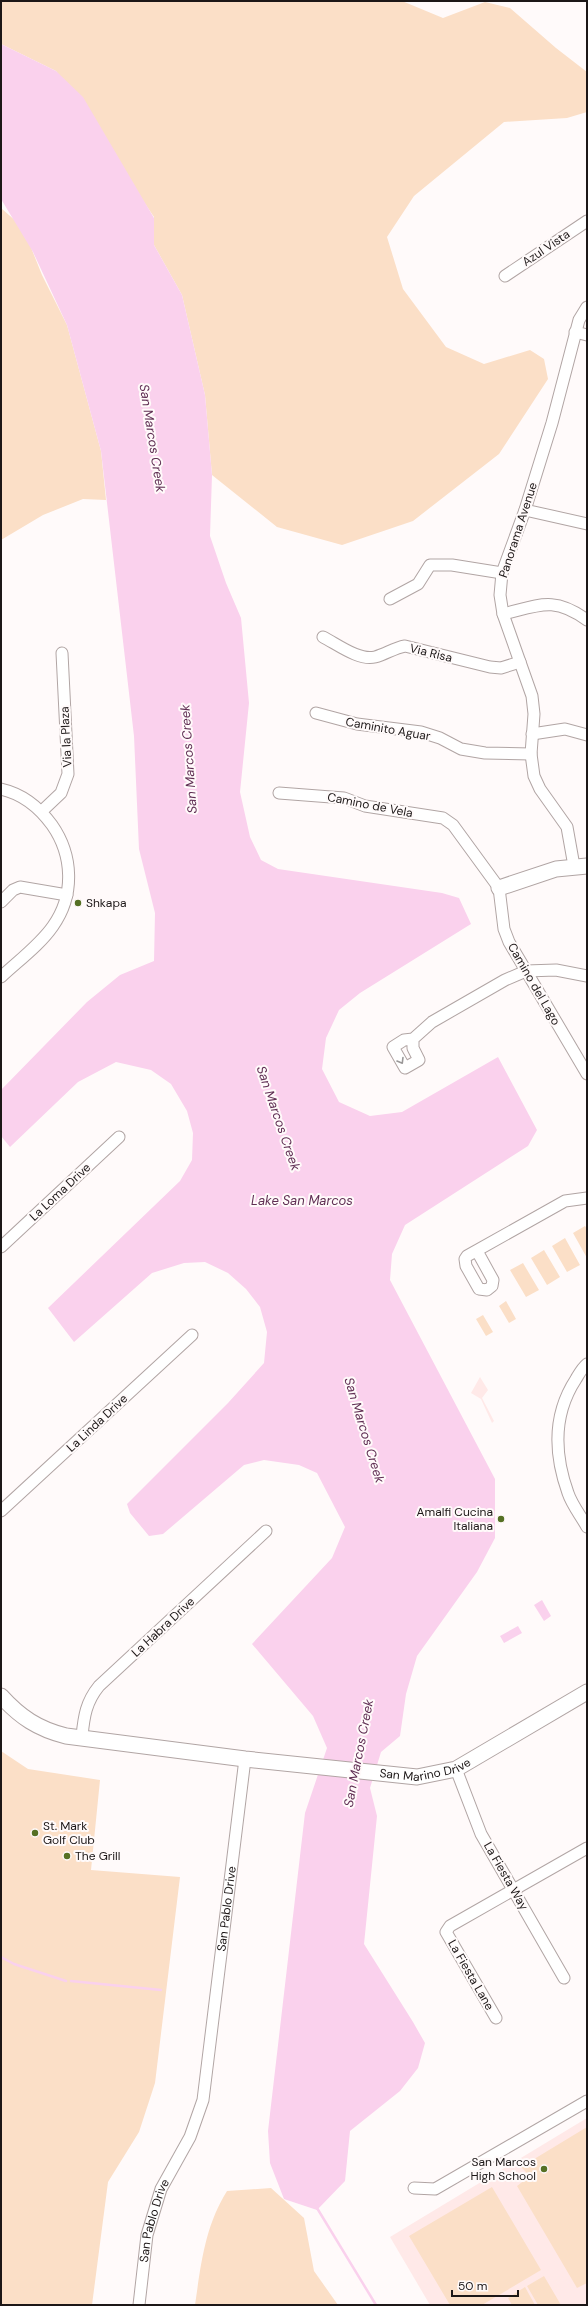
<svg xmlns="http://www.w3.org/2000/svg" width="588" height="2306" font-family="'DM Sans',sans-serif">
	<rect width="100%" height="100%" fill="#fffafa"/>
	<path fill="#ffe9e8" d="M 480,1377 L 488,1390 L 482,1398 L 494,1421 L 492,1423 L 481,1399 L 471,1393 Z
		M 587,2118 L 587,2305 L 430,2305 L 390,2237 Z"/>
	<path fill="#fbdfc7" d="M 1,1 L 402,1 L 443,18 L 485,2 L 510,8 L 556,48 L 587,72 L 587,112 L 567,118 L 504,122 L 414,196 L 387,237 L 403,289 L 446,347 L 484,364 L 530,350 L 544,359 L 548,379 L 499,454 L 413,521 L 342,545 L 277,527 L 212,475 L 205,395 L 182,295 L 154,245 L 154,217 L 56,71 L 1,44 Z
		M 1,208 L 18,223 L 28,240 L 42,275 L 67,325 L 101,451 L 106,500 L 83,499 L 43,515 L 1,540 Z
		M 585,1226 L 587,1229 L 587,1258 L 573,1233 Z
		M 565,1238 L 580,1265 L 567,1272 L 552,1246 Z
		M 544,1250 L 560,1277 L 547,1285 L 531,1258 Z
		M 523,1263 L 539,1290 L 526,1297 L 510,1270 Z
		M 506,1301 L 516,1319 L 509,1323 L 499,1306 Z
		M 483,1315 L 493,1332 L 486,1336 L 476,1319 Z
		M 1,1751 L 28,1769 L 100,1780 L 91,1870 L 180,1877 L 155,2083 L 139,2132 L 108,2182 L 92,2305 L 1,2305 Z
		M 587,2127 L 587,2283 L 577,2288 L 517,2186 L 530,2176 L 521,2167 Z
		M 492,2187 L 541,2270 L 482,2305 L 450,2305 L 409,2236 Z
		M 271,2188 L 304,2218 L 314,2271 L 338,2305 L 195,2305 C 201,2264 205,2226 227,2191 Z
		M 544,2276 L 561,2305 L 538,2305 L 527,2286 Z
		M 525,2287 L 535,2305 L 512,2305 L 508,2298 Z"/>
	<path fill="#fad1ed" d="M 1,44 L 56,71 L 83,97 L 154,218 L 154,245 L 182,295 L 205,395 L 212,475 L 210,536 L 226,583 L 241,618 L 249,703 L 240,792 L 250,837 L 261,860 L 278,869 L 442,893 L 459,898 L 471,924 L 360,993 L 339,1010 L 326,1038 L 322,1069 L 339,1102 L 370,1116 L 402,1112 L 498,1057 L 537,1130 L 528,1146 L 405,1225 L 392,1254 L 390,1280 L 495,1479 L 495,1538 L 477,1572 L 417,1656 L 406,1694 L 400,1736 L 381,1752 L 370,1788 L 377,1816 L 364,1944 L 413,2022 L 425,2043 L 418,2068 L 400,2091 L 350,2131 L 345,2181 L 317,2210 L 284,2199 L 270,2163 L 268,2131 L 305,1813 L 327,1748 L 313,1716 L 252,1644 L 332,1558 L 345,1527 L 317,1473 L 299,1465 L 264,1460 L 244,1465 L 163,1534 L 149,1536 L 130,1513 L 127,1504 L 228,1403 L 264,1363 L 267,1332 L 260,1307 L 246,1289 L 228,1273 L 205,1262 L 184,1263 L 152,1273 L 74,1342 L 48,1308 L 180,1181 L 192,1160 L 193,1133 L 187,1111 L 171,1084 L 151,1070 L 116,1062 L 78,1082 L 10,1147 L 1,1136 L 1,1090 L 87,1002 L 120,975 L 154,961 L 155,913 L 139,849 L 134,736 L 101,451 L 67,325 L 33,252 L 1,199 Z
		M 542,1600 L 551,1616 L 544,1621 L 534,1605 Z
		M 518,1626 L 522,1633 L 504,1643 L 500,1636 Z"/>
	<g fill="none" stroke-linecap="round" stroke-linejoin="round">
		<path stroke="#fad1ed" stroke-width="2.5" d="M 1,1957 L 14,1964 L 66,1981
			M 71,1981 L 161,1990
			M 317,2208 L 376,2305"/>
		<defs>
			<g id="street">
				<path d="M 505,276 L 587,221"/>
				<path d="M 575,332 L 587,335"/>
				<path d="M 525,510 L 587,524"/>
				<path d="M 390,599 L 418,584 L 430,565 L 452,565 L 502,573"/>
				<path d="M 503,614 C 540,605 554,596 587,620"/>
				<path d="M 323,637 C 337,644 359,661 375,657 C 386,654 394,648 405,646 L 490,667 L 501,668 L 520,662"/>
				<path d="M 316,713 L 357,724 L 421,732 L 440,738 L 461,749 L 485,753 L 531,754"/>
				<path d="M 532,734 L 565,729 L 587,735"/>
				<path d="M 1,789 C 23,794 39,807 52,825 C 73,855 75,895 53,926 C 40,945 18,961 1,977"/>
				<path d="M 279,793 L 344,798 L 365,806 L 443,818 L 453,825 L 499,888 L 504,929 L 509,942 L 587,1074"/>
				<path d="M 42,811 L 61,793 L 68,774 L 62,653"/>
				<path d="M 574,866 L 567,827 L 540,789 L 534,776 L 531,754 L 534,714 L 532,696 L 503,614 L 500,595 L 502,573 L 525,510 L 552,423 L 579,320 L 587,307"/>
				<path d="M 1,902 L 13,890 L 20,887 L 67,895"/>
				<path d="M 413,1039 L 413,1048 L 419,1060 L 405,1068 L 393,1047 L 404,1040 L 413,1039 L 432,1022 L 505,980 L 526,971 L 556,970 L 587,976"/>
				<path d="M 1,1247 L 119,1137"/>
				<path d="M 477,1251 L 493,1280 L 492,1286 L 487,1290 L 479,1289 L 466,1266 L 465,1259 L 467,1256 L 565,1201 L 587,1198"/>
				<path d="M 587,1364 C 582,1368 579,1374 576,1379 C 553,1414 554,1454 568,1493 C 572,1505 581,1516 587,1527"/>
				<path d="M 1,1511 L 192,1335"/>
				<path d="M 82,1736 C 84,1716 86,1702 99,1686 L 266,1531"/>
				<path d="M 456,1769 L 481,1834 L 564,1978"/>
				<path d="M 496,2018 L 446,1932 L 450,1926 L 587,1848"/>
				<path d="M 414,2188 L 435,2189 L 587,2101"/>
				<path id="s1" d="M 139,2305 L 147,2235 L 161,2189 L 190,2137 L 203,2100 L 245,1759"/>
			</g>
			<g id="secondary">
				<path d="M 499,888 L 556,869 L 587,866"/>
				<path id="s2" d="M 1,1696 C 20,1717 38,1729 66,1736 L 245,1759 L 417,1777 L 456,1769 L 587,1692"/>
			</g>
		</defs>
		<use href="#street" stroke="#b1a5a4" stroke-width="13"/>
		<use href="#secondary" stroke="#b1a5a4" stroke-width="17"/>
		<use href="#street" stroke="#fff" stroke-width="11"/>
		<use href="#secondary" stroke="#fff" stroke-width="15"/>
	</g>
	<defs><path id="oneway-chevron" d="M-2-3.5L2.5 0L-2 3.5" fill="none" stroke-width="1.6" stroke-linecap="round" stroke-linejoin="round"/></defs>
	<use stroke="#999797" href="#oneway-chevron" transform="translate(401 1061) rotate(59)"/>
	<g fill="#557024" stroke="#fffafa" stroke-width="1.5">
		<circle cx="78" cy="903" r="4"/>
		<circle cx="501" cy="1519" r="4"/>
		<circle cx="35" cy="1833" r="4"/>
		<circle cx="67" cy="1856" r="4"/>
		<circle cx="544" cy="2169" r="4"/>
	</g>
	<g text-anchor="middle" stroke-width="4" stroke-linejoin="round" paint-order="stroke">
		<g font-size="12" fill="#1c1717" stroke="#fffafa">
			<text transform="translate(546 248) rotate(-34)" y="4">Azul Vista</text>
			<text transform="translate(518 530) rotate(-72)" y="4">Panorama Avenue</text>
			<text transform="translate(431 653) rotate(14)" y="4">Via Risa</text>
			<text transform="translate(388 729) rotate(10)" y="4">Caminito Aguar</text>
			<text transform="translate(66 737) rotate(-93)" y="4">Via la Plaza</text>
			<text transform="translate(370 805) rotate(11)" y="4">Camino de Vela</text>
			<text transform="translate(534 984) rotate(60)" y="4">Camino del Lago</text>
			<text transform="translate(60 1192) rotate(-43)" y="4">La Loma Drive</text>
			<text transform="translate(97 1423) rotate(-43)" y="4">La Linda Drive</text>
			<text transform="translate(163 1627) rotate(-43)" y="4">La Habra Drive</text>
			<text dy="4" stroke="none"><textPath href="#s2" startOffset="440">San Marino Drive</textPath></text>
			<text transform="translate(506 1876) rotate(60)" y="4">La Fiesta Way</text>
			<text dy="4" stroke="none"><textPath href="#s1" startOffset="410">San Pablo Drive</textPath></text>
			<text transform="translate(471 1975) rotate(60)" y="4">La Fiesta Lane</text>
			<text dy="4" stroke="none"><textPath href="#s1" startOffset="86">San Pablo Drive</textPath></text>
		</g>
		<g font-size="12" fill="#1c1717" stroke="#fffafa" text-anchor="start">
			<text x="86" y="907">Shkapa</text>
			<text x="493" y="1516" text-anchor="end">Amalfi Cucina<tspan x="493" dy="14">Italiana</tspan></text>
			<text x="43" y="1830">St. Mark<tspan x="43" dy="14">Golf Club</tspan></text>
			<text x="75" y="1860">The Grill</text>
			<text x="536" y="2166" text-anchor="end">San Marcos<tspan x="536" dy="14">High School</tspan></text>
		</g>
		<g font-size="13" font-style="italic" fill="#602f54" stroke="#fffafa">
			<text transform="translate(153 438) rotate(81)" y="5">San Marcos Creek</text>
			<text transform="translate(188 759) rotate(-94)" y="5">San Marcos Creek</text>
			<text transform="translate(279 1118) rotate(71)" y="5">San Marcos Creek</text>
			<text x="302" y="1205">Lake San Marcos</text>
			<text transform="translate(365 1430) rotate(73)" y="5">San Marcos Creek</text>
			<text transform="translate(358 1753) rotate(-79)" y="5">San Marcos Creek</text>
		</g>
	</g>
	<rect width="588" height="2306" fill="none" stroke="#1c1717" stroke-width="4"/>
	<path d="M452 2290v6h66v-6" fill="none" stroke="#1c1717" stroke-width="2"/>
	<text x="458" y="2290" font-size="12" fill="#1c1717" stroke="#fffafa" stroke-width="3" paint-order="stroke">50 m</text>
</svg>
